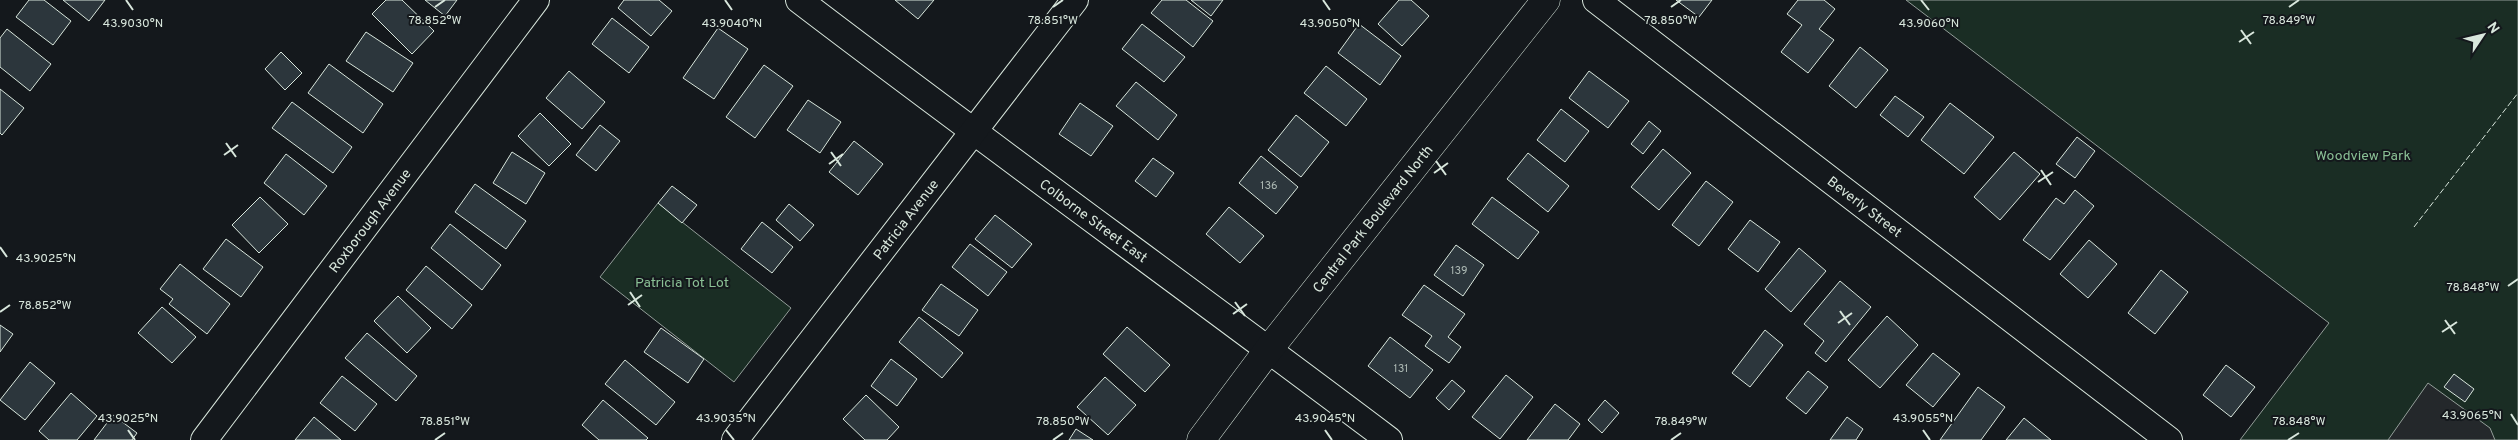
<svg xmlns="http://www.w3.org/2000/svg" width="2518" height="440" font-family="Overpass,sans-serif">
	<rect width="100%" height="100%" fill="#14181c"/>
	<path fill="#1a2d24" stroke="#939e99" d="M 1906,0 L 2518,0 L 2518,440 L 2240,440 L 2329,323 Z
		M 658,203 L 791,308 L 734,382 L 600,277 Z"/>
	<path fill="#24282b" stroke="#939e99" d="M 2428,383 L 2490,428 L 2495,440 L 2388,440 Z"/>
	<path fill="#2c363c" stroke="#d8e6dc" d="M 29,0 L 44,0 L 71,21 L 53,45 L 16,17 Z
		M 63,0 L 105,0 L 89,21 Z
		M 386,0 L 402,0 L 434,31 L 412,54 L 372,14 Z
		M 425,0 L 457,0 L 445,16 Z
		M 624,0 L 659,0 L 672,11 L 651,36 L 618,8 Z
		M 895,0 L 934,0 L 918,19 Z
		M 1162,0 L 1186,0 L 1213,21 L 1193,47 L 1151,13 Z
		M 1191,0 L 1223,0 L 1211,16 Z
		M 1399,0 L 1411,0 L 1429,16 L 1402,46 L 1378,24 Z
		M 1676,0 L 1712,0 L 1699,17 Z
		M 1798,0 L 1824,0 L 1835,9 L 1819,29 L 1834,40 L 1808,73 L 1781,52 L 1802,25 L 1787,14 Z
		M 612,18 L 649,47 L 629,73 L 592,44 Z
		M 1142,24 L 1185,57 L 1164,82 L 1122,49 Z
		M 1359,24 L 1401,56 L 1380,85 L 1338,53 Z
		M 718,28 L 748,49 L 714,99 L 683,78 Z
		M 7,29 L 51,64 L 30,91 L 0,67 L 0,38 Z
		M 366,32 L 413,63 L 393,92 L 346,61 Z
		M 1860,47 L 1888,70 L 1856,108 L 1829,86 Z
		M 281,52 L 302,73 L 285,90 L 265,69 Z
		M 329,64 L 383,104 L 363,133 L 308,93 Z
		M 764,65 L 793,86 L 755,138 L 726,117 Z
		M 1326,66 L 1367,99 L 1346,126 L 1304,93 Z
		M 569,71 L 605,102 L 582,129 L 546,98 Z
		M 1589,71 L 1629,101 L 1608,128 L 1569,98 Z
		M 1136,82 L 1177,115 L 1158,140 L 1116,106 Z
		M 0,89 L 24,108 L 2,135 L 0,133 Z
		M 1895,96 L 1924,117 L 1908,137 L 1880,115 Z
		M 808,100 L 841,122 L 820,153 L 787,130 Z
		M 292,102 L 352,147 L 333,173 L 272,128 Z
		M 1080,103 L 1113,126 L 1091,156 L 1059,134 Z
		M 1950,103 L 1994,137 L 1964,174 L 1921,140 Z
		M 1561,109 L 1589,131 L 1565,162 L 1537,140 Z
		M 540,113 L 571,144 L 549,166 L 518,136 Z
		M 1296,115 L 1329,142 L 1301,177 L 1268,150 Z
		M 1649,121 L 1661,131 L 1643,154 L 1631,144 Z
		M 600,125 L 620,141 L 596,171 L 576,155 Z
		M 2077,137 L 2095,151 L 2075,178 L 2056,164 Z
		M 854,141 L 883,164 L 858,195 L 829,172 Z
		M 1663,149 L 1691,173 L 1659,210 L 1631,187 Z
		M 512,152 L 545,173 L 526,204 L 493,183 Z
		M 2014,152 L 2040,174 L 2000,220 L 1974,197 Z
		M 1528,153 L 1569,186 L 1548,212 L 1507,179 Z
		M 286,154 L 327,186 L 304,215 L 264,183 Z
		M 1261,156 L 1298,187 L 1276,214 L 1239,183 Z
		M 1153,158 L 1174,173 L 1156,197 L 1135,181 Z
		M 1706,181 L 1733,202 L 1699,246 L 1672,225 Z
		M 475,184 L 526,221 L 506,249 L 455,212 Z
		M 672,186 L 697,205 L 682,223 L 658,203 Z
		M 2075,190 L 2094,206 L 2050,260 L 2023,240 L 2056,198 L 2064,204 Z
		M 260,197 L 288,224 L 259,253 L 232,225 Z
		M 1492,197 L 1539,232 L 1518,259 L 1472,224 Z
		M 789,204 L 814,225 L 800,241 L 776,220 Z
		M 1229,207 L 1264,236 L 1240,263 L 1206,234 Z
		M 995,215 L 1032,244 L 1012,268 L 975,239 Z
		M 1750,220 L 1780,242 L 1758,272 L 1728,249 Z
		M 762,222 L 793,247 L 772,273 L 741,249 Z
		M 450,224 L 501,265 L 482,290 L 431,248 Z
		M 226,239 L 263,267 L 241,297 L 203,269 Z
		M 2089,240 L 2117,264 L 2088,298 L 2060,274 Z
		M 970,244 L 1007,272 L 988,296 L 952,267 Z
		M 1456,245 L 1484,265 L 1463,296 L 1434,275 Z
		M 1799,248 L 1826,271 L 1791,312 L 1765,289 Z
		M 180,264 L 230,304 L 207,334 L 169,304 L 173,299 L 160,289 Z
		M 426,266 L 472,305 L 452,329 L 406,290 Z
		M 2161,270 L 2188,292 L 2155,334 L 2128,313 Z
		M 1840,281 L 1871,307 L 1826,362 L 1815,353 L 1824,341 L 1804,324 Z
		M 941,284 L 978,310 L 959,336 L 922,310 Z
		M 1424,285 L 1465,314 L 1448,337 L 1461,347 L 1449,363 L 1425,346 L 1432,336 L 1402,315 Z
		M 398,296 L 431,328 L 407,353 L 374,321 Z
		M 162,307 L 196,337 L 172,363 L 138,333 Z
		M 1887,316 L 1918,345 L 1880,388 L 1848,360 Z
		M 919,317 L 963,353 L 942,378 L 899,342 Z
		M 0,325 L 13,334 L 0,352 Z
		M 1127,327 L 1170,365 L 1145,392 L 1103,354 Z
		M 661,328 L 704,359 L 688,383 L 644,352 Z
		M 1765,330 L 1783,345 L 1750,387 L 1732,373 Z
		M 367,333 L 417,376 L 396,401 L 345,358 Z
		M 1390,337 L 1433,370 L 1410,398 L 1368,366 Z
		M 1933,353 L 1960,374 L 1933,407 L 1906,385 Z
		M 891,359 L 917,379 L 897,406 L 871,386 Z
		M 625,360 L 675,402 L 656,425 L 605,384 Z
		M 30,362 L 55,383 L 25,420 L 0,400 Z
		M 2226,365 L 2255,387 L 2231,417 L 2203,395 Z
		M 1808,371 L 1828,387 L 1806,414 L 1786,398 Z
		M 2454,374 L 2474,389 L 2465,402 L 2444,387 Z
		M 1506,375 L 1533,397 L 1500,439 L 1472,417 Z
		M 342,376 L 377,404 L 355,431 L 320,403 Z
		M 1105,377 L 1136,405 L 1108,435 L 1077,407 Z
		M 1452,380 L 1465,391 L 1449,410 L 1436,398 Z
		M 1978,387 L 2005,407 L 1981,440 L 1940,440 Z
		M 71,393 L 97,416 L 77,440 L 49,440 L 39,431 Z
		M 866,395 L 899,427 L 887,440 L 865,440 L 843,419 Z
		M 603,400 L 648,438 L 646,440 L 599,440 L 582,425 Z
		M 1605,400 L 1619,413 L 1602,433 L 1588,420 Z
		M 1555,404 L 1580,424 L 1568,440 L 1527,440 Z
		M 113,415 L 137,433 L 132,440 L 94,440 Z
		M 314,417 L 341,440 L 295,440 Z
		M 1847,417 L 1863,429 L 1856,440 L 1830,440 Z
		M 2024,418 L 2051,440 L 2006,440 Z
		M 1076,429 L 1093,440 L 1069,440 Z"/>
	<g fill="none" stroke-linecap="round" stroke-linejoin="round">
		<defs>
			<g id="street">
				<path id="s1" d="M 799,0 C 994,149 1193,292 1389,440"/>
				<path id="s2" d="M 1596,0 L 2169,440"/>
				<path id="s3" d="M 204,440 L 536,0"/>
				<path id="s4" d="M 735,440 L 1075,0"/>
			</g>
			<g id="secondary">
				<path id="s5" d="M 1201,440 L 1269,349 L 1546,0"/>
			</g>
		</defs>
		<use href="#street" stroke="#d8e6dc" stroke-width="28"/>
		<use href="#secondary" stroke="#d8e6dc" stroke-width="29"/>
		<use href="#street" stroke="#14181c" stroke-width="26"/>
		<use href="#secondary" stroke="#14181c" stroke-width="28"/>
		<path stroke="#d8e6dc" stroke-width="1" stroke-dasharray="6 2.5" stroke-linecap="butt" d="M 2414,227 L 2518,93"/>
	</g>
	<path fill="none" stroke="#d8e6dc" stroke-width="2" d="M 126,0 L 133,10M 725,0 L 732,10M 1323,0 L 1330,10M 1921,0 L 1929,10M 435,7 L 445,0M 1053,7 L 1063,0M 1671,7 L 1681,0M 2289,7 L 2299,0M 2241,30 L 2251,44M 2239,42 L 2254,32M 226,143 L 236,157M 831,152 L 841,166M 224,155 L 238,145M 1436,161 L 1446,175M 829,164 L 843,154M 2041,170 L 2051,185M 1434,173 L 1448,163M 2038,182 L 2053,172M 0,247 L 7,257M 2508,286 L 2518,279M 630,292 L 640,307M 1235,302 L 1245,316M 628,305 L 642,295M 1840,311 L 1850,325M 0,312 L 10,305M 1233,314 L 1247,304M 2445,320 L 2455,334M 1838,323 L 1852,313M 2442,332 L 2457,322M 2511,414 L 2518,425M 128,430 L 135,440M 726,430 L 734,440M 1325,430 L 1332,440M 1923,430 L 1930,440M 435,440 L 445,433M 1053,440 L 1063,433M 1671,440 L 1681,433M 2288,440 L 2299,433"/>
	<g text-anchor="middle" stroke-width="4" stroke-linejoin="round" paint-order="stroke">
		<g font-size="11" fill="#adbab4">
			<text x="1269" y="189">136</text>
			<text x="1459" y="274">139</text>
			<text x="1401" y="372">131</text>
		</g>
		<g font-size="14" fill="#8ac095" stroke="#14181c">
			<text x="2363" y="160">Woodview Park</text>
			<text x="682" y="287">Patricia Tot Lot</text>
		</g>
		<g font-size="14" fill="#d8e6dc" stroke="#14181c">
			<text dy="5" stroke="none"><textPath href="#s2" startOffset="339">Beverly Street</textPath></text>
			<text dy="5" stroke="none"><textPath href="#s5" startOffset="280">Central Park Boulevard North</textPath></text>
			<text dy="5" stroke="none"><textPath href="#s3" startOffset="275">Roxborough Avenue</textPath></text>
			<text dy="5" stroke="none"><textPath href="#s4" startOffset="279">Patricia Avenue</textPath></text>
			<text dy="5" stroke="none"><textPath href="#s1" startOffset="368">Colborne Street East</textPath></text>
		</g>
	</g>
	<g font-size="12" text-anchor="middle" fill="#d8e6dc" stroke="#14181c" stroke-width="4" stroke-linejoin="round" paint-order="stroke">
		<text x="2289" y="24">78.849°W</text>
		<text x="435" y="24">78.852°W</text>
		<text x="1053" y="24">78.851°W</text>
		<text x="1671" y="24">78.850°W</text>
		<text x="133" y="27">43.9030°N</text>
		<text x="732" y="27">43.9040°N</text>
		<text x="1330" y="27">43.9050°N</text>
		<text x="1929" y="27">43.9060°N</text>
		<text x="46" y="262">43.9025°N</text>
		<text x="2473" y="291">78.848°W</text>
		<text x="45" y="309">78.852°W</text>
		<text x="2472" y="419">43.9065°N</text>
		<text x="128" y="422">43.9025°N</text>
		<text x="726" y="422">43.9035°N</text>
		<text x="1325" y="422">43.9045°N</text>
		<text x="1923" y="422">43.9055°N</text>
		<text x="445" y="425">78.851°W</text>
		<text x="1063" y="425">78.850°W</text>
		<text x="1681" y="425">78.849°W</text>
		<text x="2299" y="425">78.848°W</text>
	</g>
	<g transform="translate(2483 35) rotate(55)" stroke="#14181c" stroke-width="4" paint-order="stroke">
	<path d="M0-4L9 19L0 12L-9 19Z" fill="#d8e6dc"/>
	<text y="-8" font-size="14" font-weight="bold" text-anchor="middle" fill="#d8e6dc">N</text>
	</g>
</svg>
